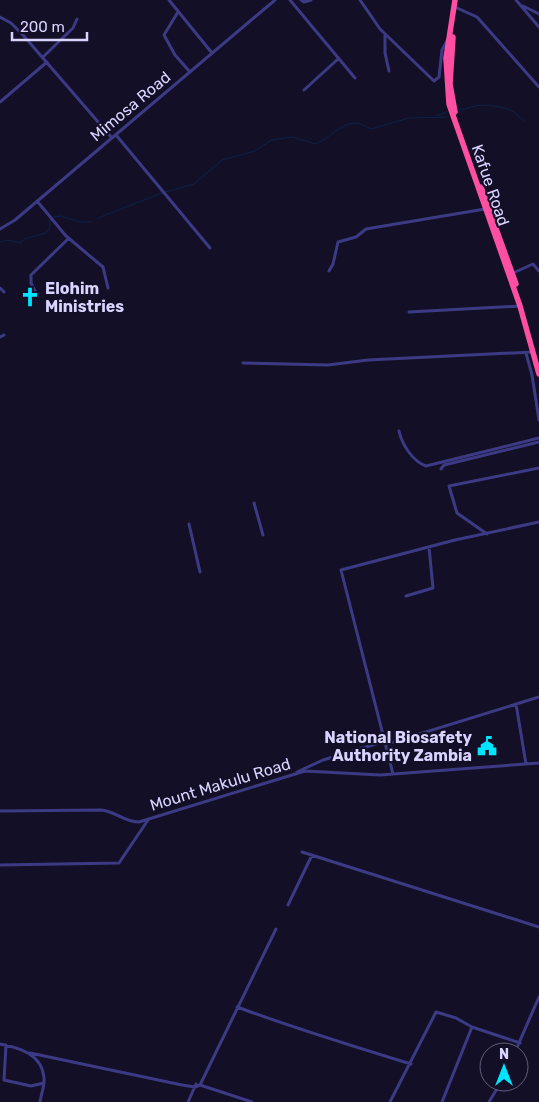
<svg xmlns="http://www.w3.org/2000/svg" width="539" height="1102" font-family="Rubik,sans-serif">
	<rect width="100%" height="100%" fill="#130f26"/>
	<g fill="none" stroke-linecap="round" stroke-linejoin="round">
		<path stroke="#0c2248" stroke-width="1" d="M 458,109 L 463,109
			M 461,112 C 471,102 498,105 510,110 C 515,112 521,119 526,122
			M 436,116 L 447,112
			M 53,217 L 61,216 L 80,222 L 91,222
			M 98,218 L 162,193 L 194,184 L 222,160 L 255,151 L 271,140 L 292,137 L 316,144 C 329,139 340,123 356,123 C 361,123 366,127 371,129 L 409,118 L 448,117
			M 24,239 L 46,233 L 50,227 L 50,219
			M 0,242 L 7,240 L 21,243 L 23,240"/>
		<path stroke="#3d3a85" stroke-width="3" d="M 169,0 L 212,53
			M 290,0 L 355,78
			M 301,0 L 304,2 L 311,0
			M 360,0 L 380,29 L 434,81 L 439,77 L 442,50 L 448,39
			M 516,0 L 539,27
			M 523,6 L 539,14
			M 457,8 L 477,17 L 539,87
			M 178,12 L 164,35 L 175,55 L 190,72
			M 0,17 L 11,23 L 23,35 L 112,138
			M 385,35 L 385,53 L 389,71
			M 43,57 L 73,28 L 77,19
			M 304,90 L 338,59
			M 0,102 L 47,62
			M 116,135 L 210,248
			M 37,201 L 66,236 L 103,267 L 108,288
			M 0,229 L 15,220 L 275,0
			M 329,271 L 333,264 L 338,242 L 356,237 L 366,229 L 485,209
			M 513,273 L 533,264 L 539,271
			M 0,288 L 4,292
			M 36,293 L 31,283 L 31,275 L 69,238
			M 409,312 L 520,306
			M 0,337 L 4,335
			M 526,353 L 532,375 L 539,420
			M 243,363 L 328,365 L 368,360 L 533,352
			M 399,431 C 402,444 412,461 426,466 L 539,438
			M 441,469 L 444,465 L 539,442
			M 254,503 L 263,535
			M 189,524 L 200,572
			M 487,534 L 457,513 L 449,486 L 539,468
			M 406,596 L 433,588 L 429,547
			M 516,704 L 526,764
			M 387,744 L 539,697
			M 297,772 L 323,760 L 386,741
			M 393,774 L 341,570 L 455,540 L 539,522
			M 0,811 L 101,810 C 115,811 124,822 139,822 L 305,771 L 380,775 L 539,763
			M 302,852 L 539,927
			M 0,865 L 119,863 L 148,820
			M 288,905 L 312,855
			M 237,1007 C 294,1028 352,1046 411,1064
			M 0,1044 C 20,1048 42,1054 44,1078 C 45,1086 41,1094 40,1102
			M 6,1045 L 4,1080 L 31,1086 L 44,1083
			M 515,1052 L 539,997
			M 30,1053 L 182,1085 L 195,1087 L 200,1085 L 276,929
			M 200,1085 L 252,1102
			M 188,1102 L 196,1084
			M 390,1102 L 436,1012 L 456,1018 L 472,1027 L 520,1043
			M 442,1102 L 472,1027
			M 489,1102 L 501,1082"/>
		<path stroke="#ff4fa3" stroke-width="5.5" d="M 455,0 L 446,58 L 449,104 L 520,306 L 539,374
			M 453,37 L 450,84 L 455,112
			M 481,187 L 516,284"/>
	</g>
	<defs>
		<symbol id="church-bare" viewBox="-9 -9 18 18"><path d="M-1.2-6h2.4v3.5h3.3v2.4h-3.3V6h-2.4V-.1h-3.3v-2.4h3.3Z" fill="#00e5ff" stroke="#130f26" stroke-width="2.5" paint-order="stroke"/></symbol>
		<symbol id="civic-bare" viewBox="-9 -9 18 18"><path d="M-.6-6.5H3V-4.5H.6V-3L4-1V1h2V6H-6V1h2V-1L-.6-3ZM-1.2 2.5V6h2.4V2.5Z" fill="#00e5ff" stroke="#130f26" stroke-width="2.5" paint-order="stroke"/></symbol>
	</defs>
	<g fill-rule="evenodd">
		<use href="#church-bare" x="16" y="283" width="28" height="28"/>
		<use href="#civic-bare" x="473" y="732" width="28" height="28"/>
	</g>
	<g text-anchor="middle" stroke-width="4.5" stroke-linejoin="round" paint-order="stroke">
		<g font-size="16" fill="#d9d4ff" stroke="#130f26">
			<text transform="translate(130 106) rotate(-40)" y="6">Mimosa Road</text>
			<text transform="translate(491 185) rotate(71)" y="6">Kafue Road</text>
			<text transform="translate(220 784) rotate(-17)" y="6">Mount Makulu Road</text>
		</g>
		<g font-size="16" font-weight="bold" fill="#d9d4ff" stroke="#130f26" text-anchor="start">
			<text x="45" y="294">Elohim<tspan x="45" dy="18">Ministries</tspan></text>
			<text x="472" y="743" text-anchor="end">National Biosafety<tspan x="472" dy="18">Authority Zambia</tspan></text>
		</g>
	</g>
	<g transform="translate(504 1067)"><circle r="24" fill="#130f26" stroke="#625e7d"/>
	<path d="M0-4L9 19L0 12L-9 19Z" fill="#00e5ff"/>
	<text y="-8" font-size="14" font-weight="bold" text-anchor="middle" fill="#d9d4ff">N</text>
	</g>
	<path d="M12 32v8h75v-8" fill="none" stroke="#d9d4ff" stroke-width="2.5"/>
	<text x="20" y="32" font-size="15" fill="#d9d4ff" stroke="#130f26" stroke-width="4" paint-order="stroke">200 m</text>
</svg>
